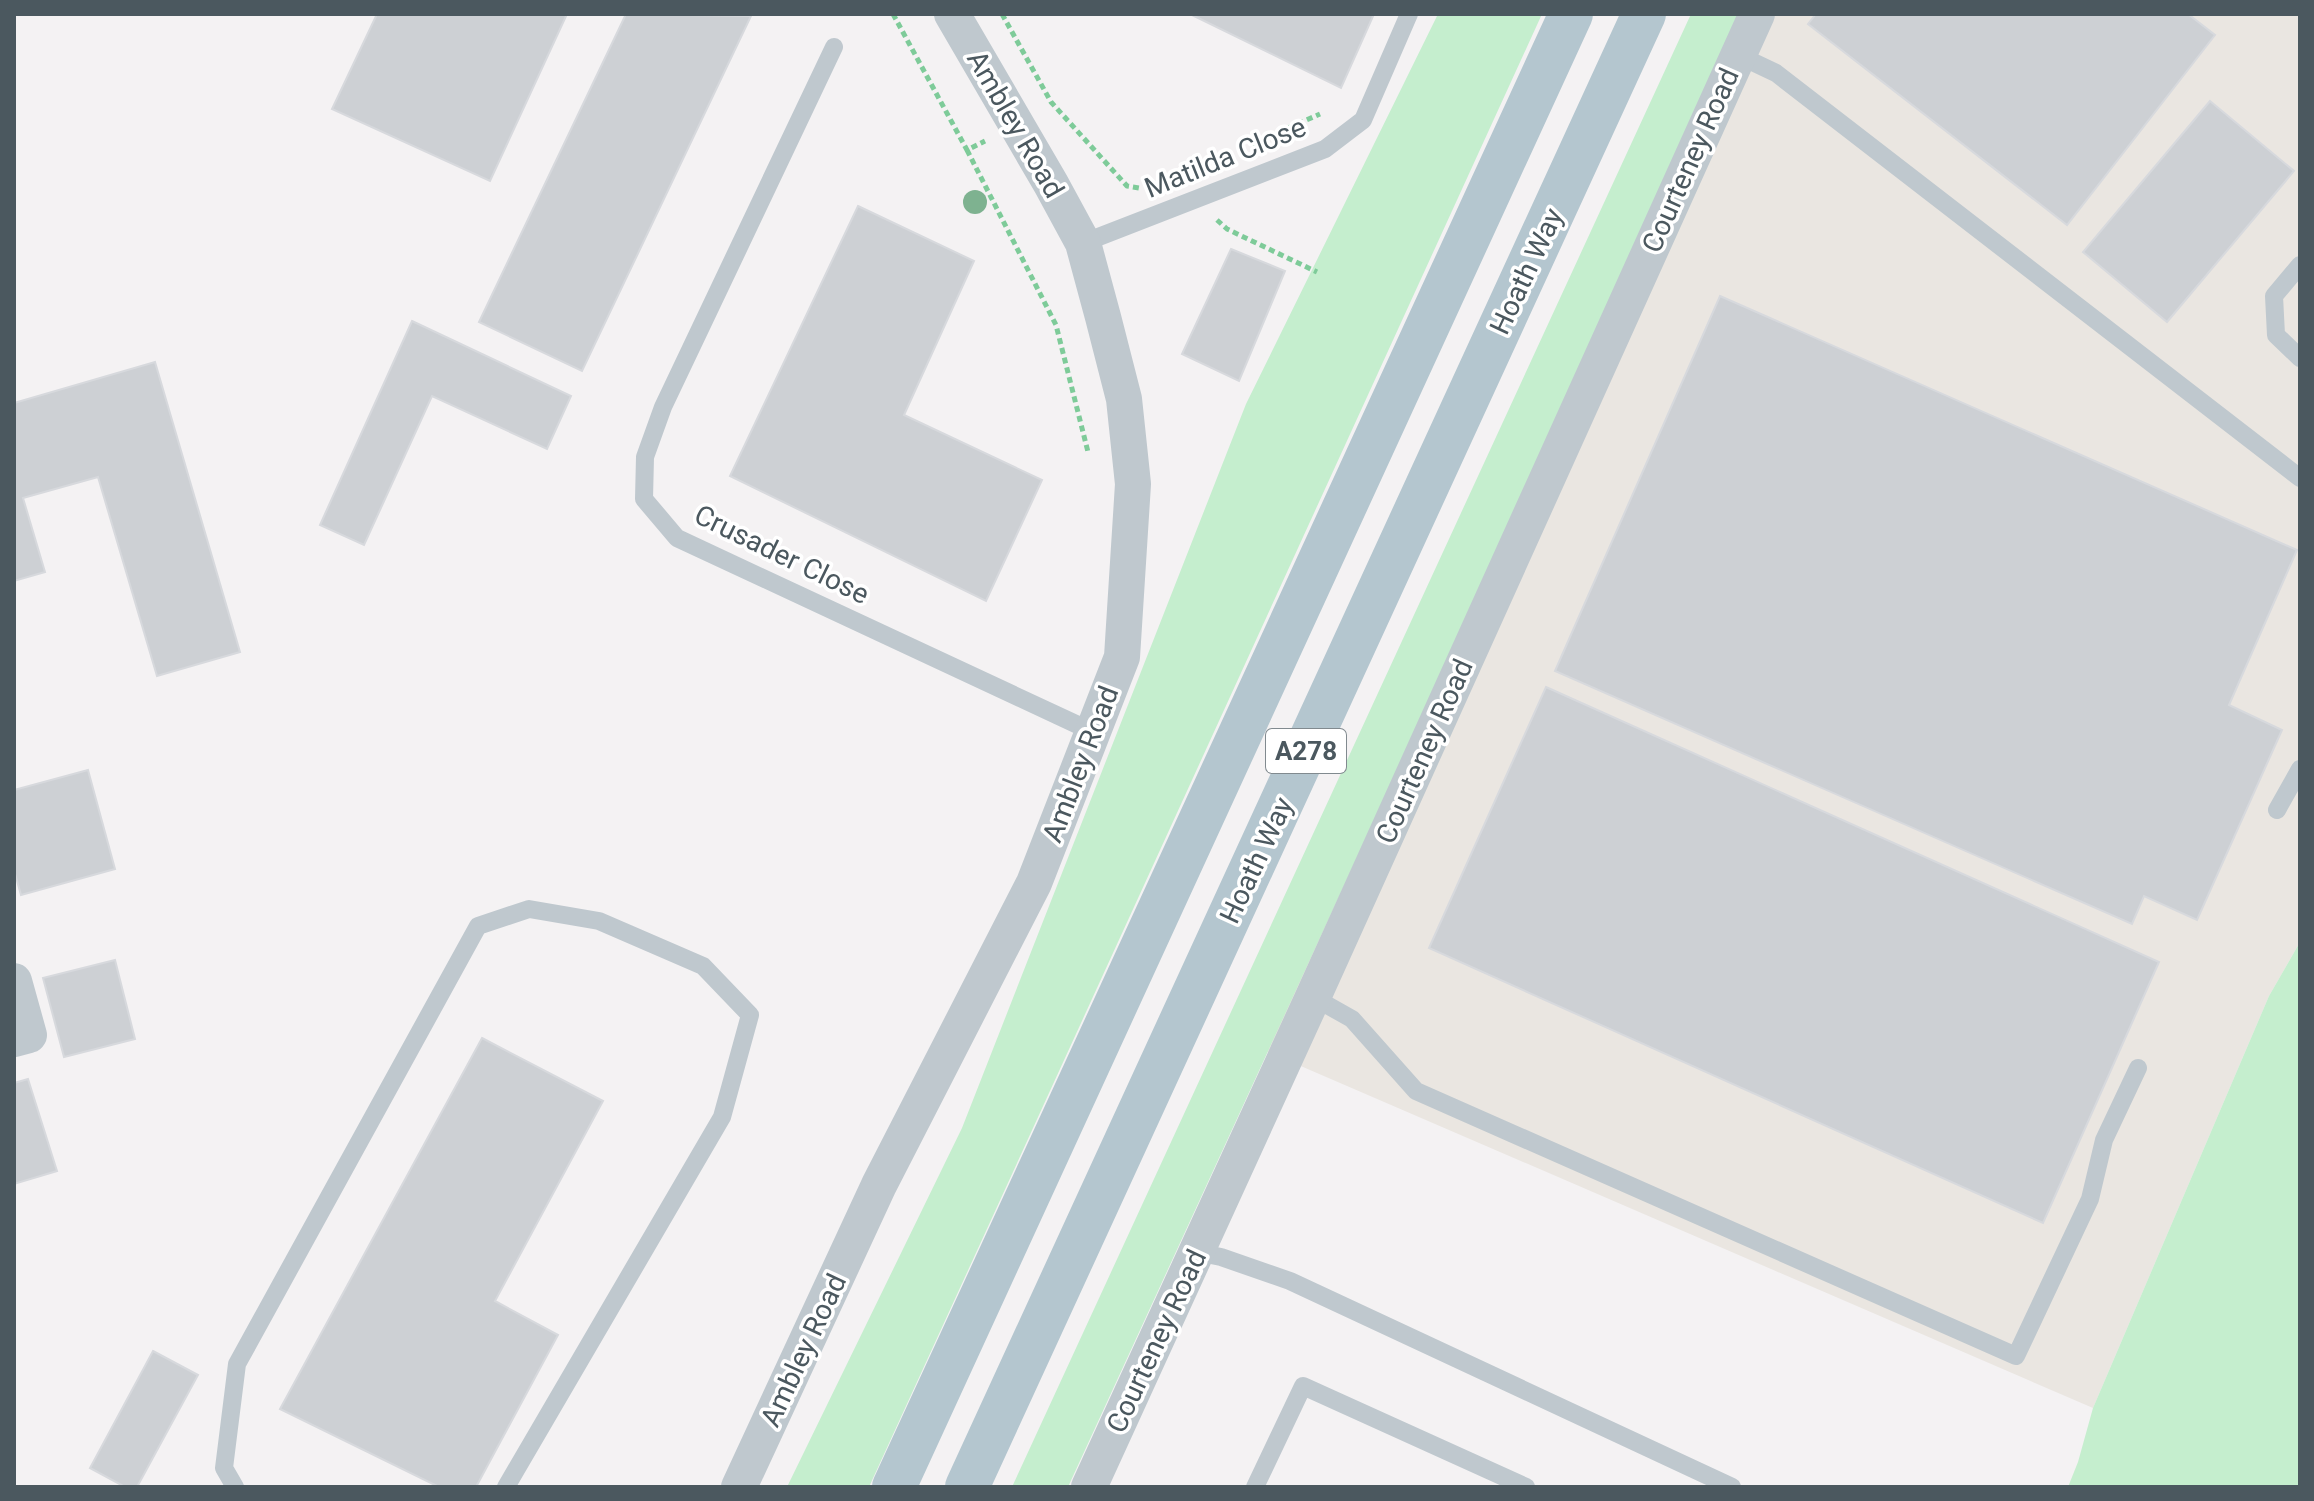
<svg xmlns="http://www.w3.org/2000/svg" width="2314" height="1501" font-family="Roboto,sans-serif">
	<rect width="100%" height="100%" fill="#f4f2f3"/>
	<path fill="#eae6e1" d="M 1744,14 L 2300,14 L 2300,942 L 2269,996 L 2093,1408 L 1266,1051 Z"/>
	<path fill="#c5eece" d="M 1438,14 L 1542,14 L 869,1487 L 787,1487 L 962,1128 L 1246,404 Z
		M 1691,14 L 1744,14 L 1068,1487 L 1012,1487 Z
		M 2300,942 L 2300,1487 L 2068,1487 L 2078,1462 L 2093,1408 L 2269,996 Z"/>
	<path fill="#cdd0d4" stroke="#d7d9dd" stroke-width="2" d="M 377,14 L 567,14 L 490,181 L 332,109 Z
		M 626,14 L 751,16 L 582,371 L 479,322 Z
		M 1190,14 L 1374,14 L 1341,88 Z
		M 1816,14 L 2188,14 L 2215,35 L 2067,225 L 1808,24 Z
		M 2210,101 L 2294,171 L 2167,322 L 2083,252 Z
		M 858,206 L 974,261 L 904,415 L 1042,480 L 986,601 L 730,476 Z
		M 1231,249 L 1285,271 L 1239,381 L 1182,354 Z
		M 1720,296 L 2297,550 L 2229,705 L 2282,730 L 2197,920 L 2144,896 L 2132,924 L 1555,671 Z
		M 412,321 L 571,396 L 547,449 L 432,396 L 364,545 L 320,525 Z
		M 155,362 L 240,652 L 157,676 L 98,477 L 23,498 L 45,572 L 14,581 L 14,403 Z
		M 1546,687 L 2159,962 L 2043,1223 L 1429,948 Z
		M 88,770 L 115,869 L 21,895 L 14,870 L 14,790 Z
		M 115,960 L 135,1039 L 64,1057 L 43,978 Z
		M 482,1038 L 603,1101 L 495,1301 L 558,1335 L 476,1487 L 439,1487 L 280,1409 Z
		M 28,1079 L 57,1171 L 14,1184 L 14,1083 Z
		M 153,1351 L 198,1375 L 137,1487 L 125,1487 L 90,1468 Z"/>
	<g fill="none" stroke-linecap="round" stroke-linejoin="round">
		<path stroke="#7ecb99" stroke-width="5" stroke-dasharray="6 4" stroke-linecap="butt" d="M 893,14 L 967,150 L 985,141
			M 1002,14 L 1051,102 L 1127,186 L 1139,188
			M 1252,144 L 1320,114
			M 967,150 L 1056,325 L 1088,452
			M 1217,220 L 1227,229 L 1317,272"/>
		<path stroke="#bfc8ce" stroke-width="18" d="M 834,47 L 663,407 L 645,457 L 644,499 L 677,538 L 1093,732
			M 1738,55 L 1776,73 L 2300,478
			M 1083,243 L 1325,149 L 1363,120 L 1409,14
			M 2300,265 L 2274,296 L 2276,335 L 2300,358
			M 2277,810 L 2300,769
			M 1313,997 L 1352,1019 L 1416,1091 L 2016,1356 L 2090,1199 L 2104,1140 L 2138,1068
			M 1196,1252 L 1221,1257 L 1290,1281 L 1732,1487
			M 235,1487 L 224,1468 L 237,1364 L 478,926 L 529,909 L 599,921 L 703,966 L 750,1015 L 722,1117 L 506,1487
			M 1255,1487 L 1303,1386 L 1526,1487"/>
		<path stroke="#bfc8ce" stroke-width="36" d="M 14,981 L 29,1035 L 14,1039
			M 739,1487 L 879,1185 L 1034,883 L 1122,657 L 1133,484 L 1124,399 L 1103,317 L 1083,243 L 1051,184 L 952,14
			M 1089,1487 L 1313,997 L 1757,14"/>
		<path stroke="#b4c6cf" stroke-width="44" d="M 894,1487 L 1571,14
			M 967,1487 L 1644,14"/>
	</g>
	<circle fill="#7eb290" cx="975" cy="202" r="12"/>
	<g text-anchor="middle" stroke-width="7" stroke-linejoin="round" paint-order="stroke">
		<rect fill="#fff" stroke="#818a8f" stroke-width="2" x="1266" y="729" width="80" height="44" rx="6"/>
		<g font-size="26" font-weight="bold" fill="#4b585f">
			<text x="1306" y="760">A278</text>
		</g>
		<g font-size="28" fill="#4b585f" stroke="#fff">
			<text transform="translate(1016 124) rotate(60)" y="10">Ambley Road</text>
			<text transform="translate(1225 157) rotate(-22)" y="10">Matilda Close</text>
			<text transform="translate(1690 160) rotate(-66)" y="10">Courteney Road</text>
			<text transform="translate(1526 271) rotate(-65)" y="10">Hoath Way</text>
			<text transform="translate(782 554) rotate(26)" y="10">Crusader Close</text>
			<text transform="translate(1424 751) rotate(-66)" y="10">Courteney Road</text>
			<text transform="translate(1080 764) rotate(-69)" y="10">Ambley Road</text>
			<text transform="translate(1256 860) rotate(-65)" y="10">Hoath Way</text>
			<text transform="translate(1156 1341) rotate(-65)" y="10">Courteney Road</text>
			<text transform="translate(803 1350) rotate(-65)" y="10">Ambley Road</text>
		</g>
	</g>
	<rect width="2314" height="1501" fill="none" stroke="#4b585f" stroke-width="32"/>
</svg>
